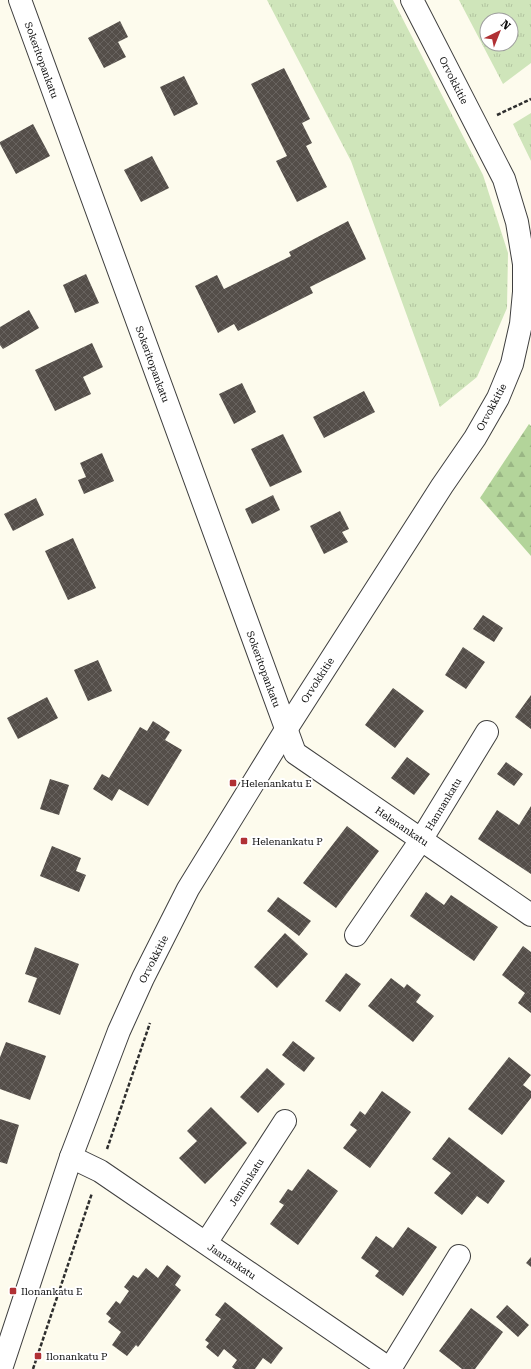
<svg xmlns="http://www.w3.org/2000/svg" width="531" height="1369" font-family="'Roboto Serif',serif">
	<defs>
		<pattern id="grass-tufts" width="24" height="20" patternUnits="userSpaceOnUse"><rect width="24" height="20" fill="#cfe5ba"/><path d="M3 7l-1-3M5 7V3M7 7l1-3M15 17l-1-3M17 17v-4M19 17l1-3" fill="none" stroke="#b1c39f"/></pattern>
		<pattern id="forest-firs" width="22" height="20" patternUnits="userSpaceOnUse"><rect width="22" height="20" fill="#b3d49a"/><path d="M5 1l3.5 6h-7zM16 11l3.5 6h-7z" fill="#99b584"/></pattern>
		<pattern id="building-cross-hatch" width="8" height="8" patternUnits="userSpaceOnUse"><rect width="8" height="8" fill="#544e49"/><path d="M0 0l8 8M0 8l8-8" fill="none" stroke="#68635f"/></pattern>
	</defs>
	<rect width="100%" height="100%" fill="#fdfbed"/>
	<path fill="url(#grass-tufts)" fill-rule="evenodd" d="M 267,0 L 393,0 L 483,175 L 508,253 L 507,308 L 477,377 L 440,407 L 351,161 Z
		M 459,0 L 531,0 L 531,63 L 503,84 ZM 487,20 L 511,20 L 511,44 L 487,44 Z
		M 531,113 L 531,161 L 513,124 Z"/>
	<path fill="url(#forest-firs)" d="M 529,424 L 531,426 L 531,556 L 480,498 Z"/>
	<path fill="url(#building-cross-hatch)" d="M 120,21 L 128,37 L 118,42 L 126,57 L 104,68 L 88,38 Z
		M 284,68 L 310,119 L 302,123 L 312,143 L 306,146 L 327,187 L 297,202 L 276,161 L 287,156 L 251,84 Z
		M 184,76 L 198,104 L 174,116 L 160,87 Z
		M 33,124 L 50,156 L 16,174 L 0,144 L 0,142 Z
		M 152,156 L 169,188 L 141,202 L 124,170 Z
		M 348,221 L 366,259 L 310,287 L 313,293 L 238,331 L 234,324 L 218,333 L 195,286 L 217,275 L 224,289 L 291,256 L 289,252 Z
		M 86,274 L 99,303 L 75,313 L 63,285 Z
		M 29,310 L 39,328 L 3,349 L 0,345 L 0,327 Z
		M 92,343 L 103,367 L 83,377 L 91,394 L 55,411 L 35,370 Z
		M 242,383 L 256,412 L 234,424 L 219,394 Z
		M 364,391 L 375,412 L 324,438 L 313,417 Z
		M 283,434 L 302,472 L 270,487 L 251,449 Z
		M 102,453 L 114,481 L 84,494 L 78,480 L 86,477 L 80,463 Z
		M 273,495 L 280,510 L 252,524 L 245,509 Z
		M 36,498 L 44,515 L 13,531 L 4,514 Z
		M 340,511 L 349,529 L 342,532 L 348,542 L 324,554 L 310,526 Z
		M 73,538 L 96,588 L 68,600 L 45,551 Z
		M 483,615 L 503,628 L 494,642 L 473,629 Z
		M 463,647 L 485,662 L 466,689 L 445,675 Z
		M 98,660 L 112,691 L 88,701 L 74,670 Z
		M 393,688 L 424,711 L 395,748 L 365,725 Z
		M 531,695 L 531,729 L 515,717 Z
		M 47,697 L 58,718 L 18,739 L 7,718 Z
		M 153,721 L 170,732 L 165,740 L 182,750 L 148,806 L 119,789 L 112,801 L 93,789 L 102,774 L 109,778 L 140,727 L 147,731 Z
		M 407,757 L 430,774 L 414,795 L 391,778 Z
		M 506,762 L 523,774 L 514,786 L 497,774 Z
		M 50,779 L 69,785 L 59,815 L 40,809 Z
		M 531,806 L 531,874 L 478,839 L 497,810 L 519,825 Z
		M 347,826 L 379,851 L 336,908 L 303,883 Z
		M 52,846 L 81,858 L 76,871 L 86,875 L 79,892 L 40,876 Z
		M 426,892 L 444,905 L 451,895 L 498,927 L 474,961 L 410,916 Z
		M 278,897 L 311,921 L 299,936 L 267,911 Z
		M 285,933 L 308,954 L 277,988 L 254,967 Z
		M 523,946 L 531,952 L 531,1013 L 518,1003 L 525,993 L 502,975 Z
		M 35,947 L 79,964 L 60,1015 L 28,1002 L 37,978 L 25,974 Z
		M 346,973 L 361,984 L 340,1012 L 325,1001 Z
		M 391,978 L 404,988 L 407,984 L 421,995 L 416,1002 L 434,1016 L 413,1042 L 368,1006 Z
		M 293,1041 L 315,1058 L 304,1072 L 282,1055 Z
		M 6,1042 L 46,1056 L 30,1100 L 0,1089 L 0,1057 Z
		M 509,1057 L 531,1075 L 523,1085 L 531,1091 L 531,1098 L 502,1135 L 468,1109 Z
		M 267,1068 L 285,1084 L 258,1113 L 240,1097 Z
		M 382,1091 L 411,1112 L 370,1168 L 343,1148 L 357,1130 L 350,1125 L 360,1111 L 365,1115 Z
		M 211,1107 L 247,1143 L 205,1184 L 179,1158 L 197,1141 L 187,1131 Z
		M 0,1119 L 19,1125 L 7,1164 L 0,1162 Z
		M 449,1137 L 505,1181 L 488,1204 L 477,1196 L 462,1215 L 434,1193 L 451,1173 L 432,1159 Z
		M 308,1169 L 338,1191 L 298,1245 L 270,1224 L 284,1205 L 279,1202 L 288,1189 L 292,1191 Z
		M 408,1227 L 437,1247 L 403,1296 L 375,1276 L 379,1271 L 361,1258 L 376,1236 L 393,1248 Z
		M 531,1257 L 531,1267 L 526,1263 Z
		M 167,1265 L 181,1276 L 175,1285 L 181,1290 L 138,1347 L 136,1345 L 127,1356 L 112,1345 L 121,1332 L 108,1322 L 111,1318 L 106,1314 L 116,1301 L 120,1304 L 129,1291 L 124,1287 L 133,1275 L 138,1278 L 146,1268 L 158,1278 Z
		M 225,1302 L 283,1348 L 271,1364 L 263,1358 L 255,1369 L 235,1369 L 232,1367 L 237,1360 L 224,1349 L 218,1357 L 206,1347 L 209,1343 L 205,1340 L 221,1319 L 215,1315 Z
		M 507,1305 L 529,1325 L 518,1337 L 496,1317 Z
		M 471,1308 L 503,1332 L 475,1369 L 462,1369 L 439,1351 Z"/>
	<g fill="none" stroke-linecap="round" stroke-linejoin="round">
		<defs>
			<path id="minor" d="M 20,0 L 295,753 L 531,915
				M 356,935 L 421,840 L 487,732
				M 71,1157 L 100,1171 L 390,1369
				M 206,1243 L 285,1121
				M 390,1369 L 459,1256"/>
			<path id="tertiary" d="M 1,1369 L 71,1157 L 119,1031 L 143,978 L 188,889 L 287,728 L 442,486 L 475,438 L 498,398 L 512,364 L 521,324 L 524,292 L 524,264 L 517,222 L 504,179 L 412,0"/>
		</defs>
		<use href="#minor" stroke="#3f3f3f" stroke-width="24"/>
		<use href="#tertiary" stroke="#3f3f3f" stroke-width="24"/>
		<path stroke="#2e2e2e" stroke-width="2.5" stroke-dasharray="4 2" stroke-linecap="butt" d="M 497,115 L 531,99
			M 107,1149 L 150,1023
			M 33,1369 L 92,1193"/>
		<use href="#minor" stroke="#fff" stroke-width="22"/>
		<use href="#tertiary" stroke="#fff" stroke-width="22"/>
	</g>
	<g fill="#b03034" stroke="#fff" stroke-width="1.5">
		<rect x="229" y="779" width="8" height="8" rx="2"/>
		<rect x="240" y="837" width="8" height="8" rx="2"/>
		<rect x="9" y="1287" width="8" height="8" rx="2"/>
		<rect x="34" y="1352" width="8" height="8" rx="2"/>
	</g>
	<g text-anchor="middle" stroke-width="4" stroke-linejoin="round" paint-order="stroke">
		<g font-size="10" fill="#0c0c0c" stroke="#fff">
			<text transform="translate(42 60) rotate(70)" y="4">Sokeritopankatu</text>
			<text transform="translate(454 80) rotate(63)" y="4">Orvokkitie</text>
			<text transform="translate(153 364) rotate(70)" y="4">Sokeritopankatu</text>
			<text transform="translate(491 407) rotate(-62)" y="4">Orvokkitie</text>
			<text transform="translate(264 669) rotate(70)" y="4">Sokeritopankatu</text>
			<text transform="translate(317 680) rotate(-57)" y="4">Orvokkitie</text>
			<text transform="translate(443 804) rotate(-59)" y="4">Hannankatu</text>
			<text transform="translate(402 826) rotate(34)" y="4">Helenankatu</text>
			<text transform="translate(153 959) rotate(-63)" y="4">Orvokkitie</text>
			<text transform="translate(246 1182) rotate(-57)" y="4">Jenninkatu</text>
			<text transform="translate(232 1261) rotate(34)" y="4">Jaanankatu</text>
		</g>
		<g font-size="10" fill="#0c0c0c" stroke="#fff" text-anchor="start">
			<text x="241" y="787">Helenankatu E</text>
			<text x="252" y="845">Helenankatu P</text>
			<text x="21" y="1295">Ilonankatu E</text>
			<text x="46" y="1360">Ilonankatu P</text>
		</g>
	</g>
	<g transform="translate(499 32) rotate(43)"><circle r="19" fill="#ffffff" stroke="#9e9e9e"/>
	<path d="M0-3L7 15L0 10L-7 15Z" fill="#b03034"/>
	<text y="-6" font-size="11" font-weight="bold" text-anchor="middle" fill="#0c0c0c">N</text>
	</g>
</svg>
